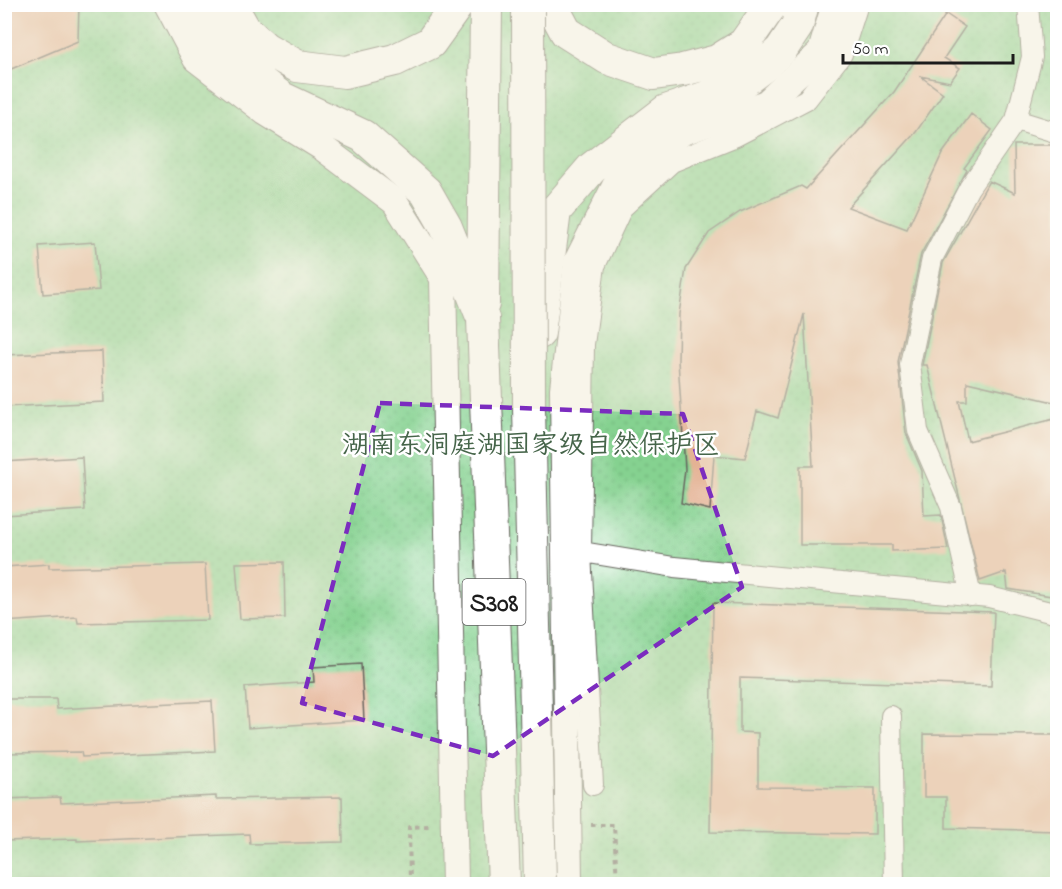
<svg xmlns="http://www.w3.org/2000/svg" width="1062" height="889" font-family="'Indie Flower','LXGW WenKai TC',sans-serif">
	<defs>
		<pattern id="grass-dots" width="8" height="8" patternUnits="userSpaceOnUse" patternTransform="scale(1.5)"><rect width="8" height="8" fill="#85d290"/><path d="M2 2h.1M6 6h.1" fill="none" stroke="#72b47c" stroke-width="1.8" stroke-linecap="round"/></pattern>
	</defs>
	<rect width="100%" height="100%" fill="#fff"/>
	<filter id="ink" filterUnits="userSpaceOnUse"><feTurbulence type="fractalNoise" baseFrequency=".0167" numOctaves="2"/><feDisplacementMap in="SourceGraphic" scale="12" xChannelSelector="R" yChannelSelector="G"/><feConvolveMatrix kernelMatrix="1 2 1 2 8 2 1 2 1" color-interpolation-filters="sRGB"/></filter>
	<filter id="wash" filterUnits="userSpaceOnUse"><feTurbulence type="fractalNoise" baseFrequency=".008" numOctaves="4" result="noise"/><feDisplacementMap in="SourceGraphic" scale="24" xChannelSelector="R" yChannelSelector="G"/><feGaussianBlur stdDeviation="1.35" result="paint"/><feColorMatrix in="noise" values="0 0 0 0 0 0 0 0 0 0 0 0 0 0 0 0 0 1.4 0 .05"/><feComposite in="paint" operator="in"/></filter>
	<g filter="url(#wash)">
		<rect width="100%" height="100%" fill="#f2edd8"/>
		<path fill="url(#grass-dots)" stroke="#507756" stroke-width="1.5" d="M 5,5 L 1057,5 L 1057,884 L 5,884 Z"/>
		<g id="blocks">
			<path fill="#e4b294" d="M 4,4 L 79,4 L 78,41 L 4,72 Z
				M 946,14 L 965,27 L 944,58 L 960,68 L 950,82 L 920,76 L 943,93 L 916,132 L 848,207 L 907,229 L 942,154 L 971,114 L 992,130 L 964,168 L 967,170 L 921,254 L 898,362 L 906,433 L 922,471 L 924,516 L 941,515 L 948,549 L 892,551 L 892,545 L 800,545 L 800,466 L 813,466 L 804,314 L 778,418 L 757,411 L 745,458 L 714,455 L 710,510 L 681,503 L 685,469 L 678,360 L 679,314 L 686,269 L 709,233 L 740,212 L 801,186 L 806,189 L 894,92 Z
				M 1014,145 L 1058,145 L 1058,403 L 967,382 L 967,401 L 959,401 L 968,441 L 1058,418 L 1058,597 L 1008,589 L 1006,572 L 980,581 L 927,365 L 922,365 L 943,263 L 989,181 L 1015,193 Z
				M 95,242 L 99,290 L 43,294 L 39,246 Z
				M 102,351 L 104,402 L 4,407 L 4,355 Z
				M 82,457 L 85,510 L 4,515 L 4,462 Z
				M 284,562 L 285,618 L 240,619 L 236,563 Z
				M 49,564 L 49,568 L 205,564 L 208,620 L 78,623 L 77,617 L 4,622 L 4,567 Z
				M 713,603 L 994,612 L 991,686 L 740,678 L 740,732 L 758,733 L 758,787 L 875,788 L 875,834 L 710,832 Z
				M 361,664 L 364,720 L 248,728 L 245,687 L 314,682 L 313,667 Z
				M 4,699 L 56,699 L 57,709 L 212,701 L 215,751 L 82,757 L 81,752 L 4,753 Z
				M 924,734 L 1058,735 L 1058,831 L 946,828 L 946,797 L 924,797 Z
				M 216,796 L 216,799 L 342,797 L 343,842 L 250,844 L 249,834 L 77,841 L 77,839 L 4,841 L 4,799 L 60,797 L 61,803 Z"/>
		</g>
	</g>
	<g filter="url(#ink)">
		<use href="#blocks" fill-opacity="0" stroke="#67655e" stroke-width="1.5"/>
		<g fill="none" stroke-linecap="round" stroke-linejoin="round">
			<defs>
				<path id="minor" d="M 1016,120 L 1058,133
					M 570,550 L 674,567 L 989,597 L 1058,614
					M 971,596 L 951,507 L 918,431 L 910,364 L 932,259 L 969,188 L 1016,120 L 1032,57 L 1028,4
					M 891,716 L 894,884
					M 593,785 L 581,552 L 584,344 L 595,266 L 622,208 L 672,162 L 736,136 L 807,99 L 842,54 L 858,4"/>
				<path id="tertiary" d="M 167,4 L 196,59 L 265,112 L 323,148 L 395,202 L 443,278 L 455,884
					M 569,884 L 563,389 L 577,261 L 617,182 L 683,132 L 766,103 L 821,52 L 835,4"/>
				<path id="primary" d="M 196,4 L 221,46 L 245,70 L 282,98 L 363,136 L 426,192 L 446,227 L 483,319
					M 230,4 L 245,30 L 265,48 L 297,66 L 345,72 L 395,60 L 430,43 L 458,4
					M 551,4 L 566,32 L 607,58 L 654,74 L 683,70 L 717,61 L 744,44 L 772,4
					M 483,304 L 486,4
					M 539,333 L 555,211 L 592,168 L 666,111 L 736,87 L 764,66 L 781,50 L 797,26 L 803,4"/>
			</defs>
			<use href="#minor" stroke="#67655e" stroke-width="22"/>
			<use href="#tertiary" stroke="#67655e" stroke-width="28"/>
			<use href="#primary" stroke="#67655e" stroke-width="34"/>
			<path stroke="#67655e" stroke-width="4" stroke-dasharray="4.5 4.5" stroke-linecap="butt" d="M 591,825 L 614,825 L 617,884
				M 410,884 L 409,827 L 430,826"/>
			<use href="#minor" stroke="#fff" stroke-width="20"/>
			<use href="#tertiary" stroke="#fff" stroke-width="26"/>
			<use href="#primary" stroke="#fff" stroke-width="32"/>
			<defs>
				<path id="primary-bridge" d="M 528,4 L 529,408 L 540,884
					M 483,319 L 504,884"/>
			</defs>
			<use href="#primary-bridge" stroke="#67655e" stroke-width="34" stroke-linecap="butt"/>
			<use href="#primary-bridge" stroke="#fff" stroke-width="32"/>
		</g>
	</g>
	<path d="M0 0H1062V889H0ZM 380,403 L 683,414 L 742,587 L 493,756 L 302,703 Z" fill="#f2edd8" fill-opacity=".55" fill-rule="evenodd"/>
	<path fill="none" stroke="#7b2cbf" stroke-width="4.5" stroke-dasharray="12 8" stroke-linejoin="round" d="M 380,403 L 683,414 L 742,587 L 493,756 L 302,703 Z"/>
	<g text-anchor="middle" stroke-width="5" stroke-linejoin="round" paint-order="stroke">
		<rect fill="#fff" stroke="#606060" stroke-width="1.5" x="462.5" y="579" width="63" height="46" rx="4.5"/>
		<g font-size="26" font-weight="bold" fill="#1c1c1c">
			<text x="494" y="611">S308</text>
		</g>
		<g font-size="27" fill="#46654a" stroke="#fff">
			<text x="531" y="453">湖南东洞庭湖国家级自然保护区</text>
		</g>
	</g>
	<rect width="1062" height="889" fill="none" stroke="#fff" stroke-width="24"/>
	<path d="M843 54v9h170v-9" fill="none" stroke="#1c1c1c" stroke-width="3"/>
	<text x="852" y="54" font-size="18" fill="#1c1c1c" stroke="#ffffff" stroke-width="4.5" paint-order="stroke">50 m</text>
</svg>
